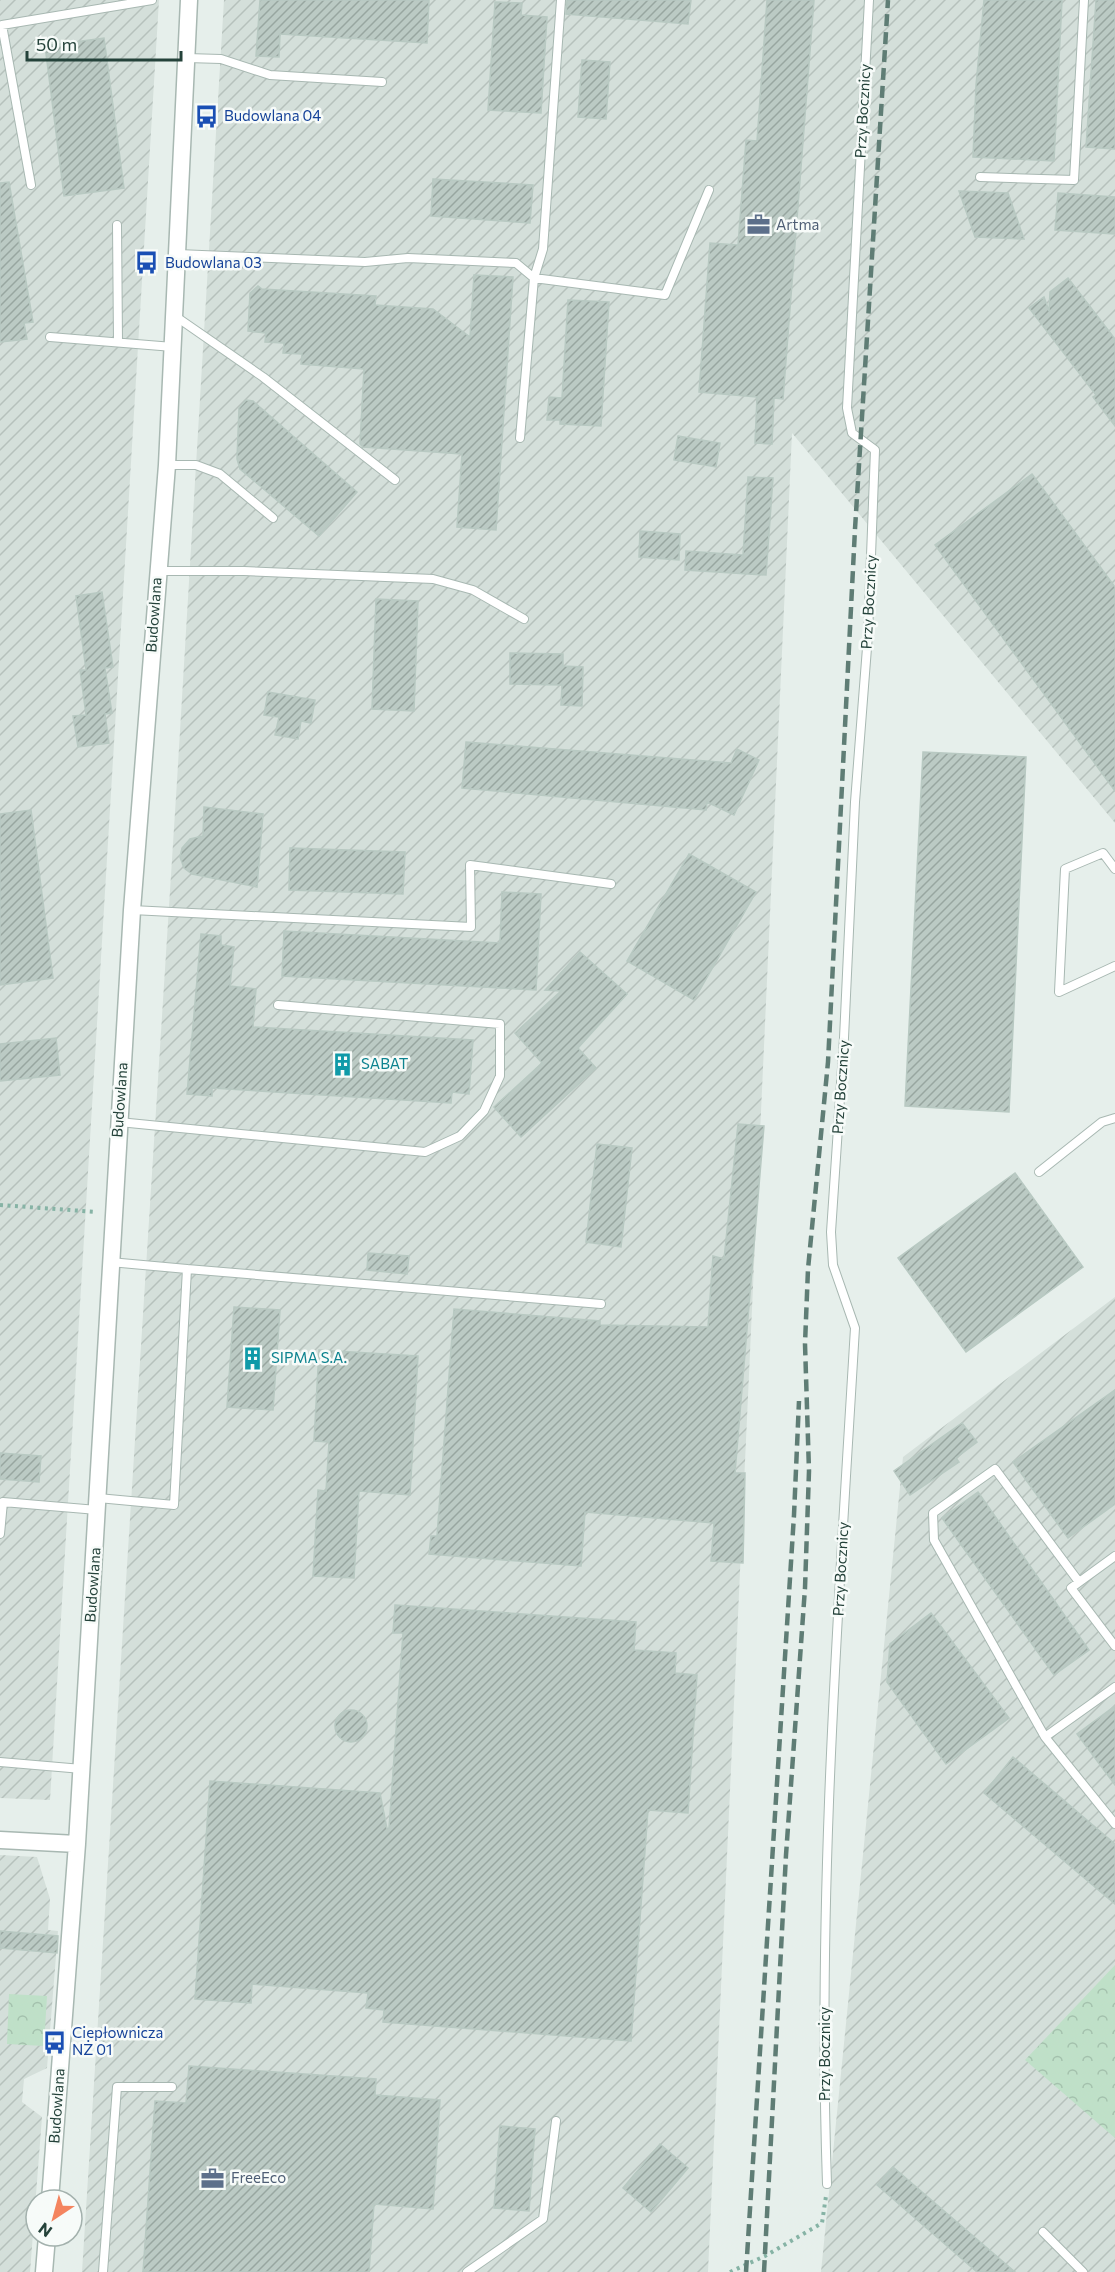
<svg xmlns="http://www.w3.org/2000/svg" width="1115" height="2272" font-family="Commissioner,sans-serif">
	<defs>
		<pattern id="industrial-furrows" width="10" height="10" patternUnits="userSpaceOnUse" patternTransform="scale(1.5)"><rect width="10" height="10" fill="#d4dfda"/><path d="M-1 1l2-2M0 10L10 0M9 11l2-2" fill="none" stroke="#b6c1bc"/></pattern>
		<pattern id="forest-crowns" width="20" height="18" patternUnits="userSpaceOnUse" patternTransform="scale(1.5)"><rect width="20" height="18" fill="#bfe0c8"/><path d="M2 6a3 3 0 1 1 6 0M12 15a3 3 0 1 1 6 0" fill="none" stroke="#a4c1ad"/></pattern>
		<pattern id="building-hatch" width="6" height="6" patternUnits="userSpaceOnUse" patternTransform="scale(1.5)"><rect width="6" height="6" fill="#bbcac4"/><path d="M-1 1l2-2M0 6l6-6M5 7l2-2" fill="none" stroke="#98a6a0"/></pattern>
	</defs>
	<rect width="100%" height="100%" fill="#e6efeb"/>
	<path fill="url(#industrial-furrows)" d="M 0,0 L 159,0 L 50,1800 L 0,1798 Z
		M 224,0 L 1115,0 L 1115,823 L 792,433 L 708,2272 L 82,2272 L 177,781 Z
		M 1115,1297 L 1115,2272 L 821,2272 L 903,1457 Z
		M 0,1855 L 37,1857 L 50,1899 L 48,1930 L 58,1931 L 47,2068 L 24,2079 L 22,2102 L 42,2117 L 30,2272 L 0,2272 Z"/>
	<path fill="url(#forest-crowns)" d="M 1115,1965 L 1115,2138 L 1025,2060 Z
		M 9,1994 L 47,1996 L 44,2046 L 7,2044 Z"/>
	<path fill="url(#building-hatch)" stroke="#b8c9c2" stroke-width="1.5" d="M 260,0 L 429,0 L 427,43 L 280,34 L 279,57 L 256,56 Z
		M 567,0 L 691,0 L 688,24 L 566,14 Z
		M 767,0 L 814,0 L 783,399 L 774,398 L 772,444 L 755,443 L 757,397 L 699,392 L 710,243 L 738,245 L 746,140 L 757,141 Z
		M 984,0 L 1062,0 L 1054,161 L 973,157 L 976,85 Z
		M 1096,0 L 1115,0 L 1115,149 L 1086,147 Z
		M 495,2 L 522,3 L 521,15 L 547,17 L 541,113 L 488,110 Z
		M 104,38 L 124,188 L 64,196 L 45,46 Z
		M 582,60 L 610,62 L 606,119 L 578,117 Z
		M 433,179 L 533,185 L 530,223 L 431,216 Z
		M 9,182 L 33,322 L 24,323 L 27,339 L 0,342 L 0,183 Z
		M 959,191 L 1008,193 L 1024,239 L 975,237 Z
		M 1058,193 L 1115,197 L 1115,234 L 1055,230 Z
		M 474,275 L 513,277 L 496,530 L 457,527 L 462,454 L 363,447 L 360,444 L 364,369 L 301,364 L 302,354 L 283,353 L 284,343 L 265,342 L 266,333 L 248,331 L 250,293 L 258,286 L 262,289 L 376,296 L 375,305 L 433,309 L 470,337 Z
		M 1068,278 L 1115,339 L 1115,426 L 1093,397 L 1096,395 L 1029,308 L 1044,297 L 1049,311 L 1050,292 Z
		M 568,300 L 609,302 L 601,426 L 560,424 L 560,420 L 547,420 L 549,397 L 562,398 Z
		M 246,400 L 253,401 L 357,492 L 319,536 L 240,469 L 237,459 L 239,408 Z
		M 678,436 L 720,443 L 716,467 L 674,460 Z
		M 1032,474 L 1115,587 L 1115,791 L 935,545 Z
		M 748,477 L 773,478 L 766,575 L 685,570 L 686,551 L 743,555 Z
		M 640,531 L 680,534 L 679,560 L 639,557 Z
		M 102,592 L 113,667 L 105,668 L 112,713 L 105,714 L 109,743 L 78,747 L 73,716 L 86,715 L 80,670 L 86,670 L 76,596 Z
		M 376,599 L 418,601 L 414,711 L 372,709 Z
		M 510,653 L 563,654 L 563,666 L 583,667 L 582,706 L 561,705 L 562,685 L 510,684 Z
		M 268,692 L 315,700 L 311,723 L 301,721 L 298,739 L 275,735 L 279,717 L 264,715 Z
		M 466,742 L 731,763 L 737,749 L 759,760 L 734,815 L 707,802 L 706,810 L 462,788 Z
		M 923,752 L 1026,757 L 1009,1112 L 905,1106 Z
		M 204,807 L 263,814 L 257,887 L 192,874 L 184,868 L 180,857 L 182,848 L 190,839 L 203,836 Z
		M 31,810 L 53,978 L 0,985 L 0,814 Z
		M 290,848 L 405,852 L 403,894 L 289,890 Z
		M 689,854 L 756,892 L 694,1000 L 627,961 Z
		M 502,892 L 541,894 L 536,990 L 282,976 L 284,931 L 500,943 Z
		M 201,934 L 221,936 L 221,945 L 234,947 L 230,986 L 256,989 L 253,1027 L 473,1040 L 469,1094 L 452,1092 L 451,1103 L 212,1088 L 212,1096 L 187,1094 Z
		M 580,952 L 627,994 L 578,1048 L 596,1068 L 521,1137 L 494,1107 L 542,1063 L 515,1033 L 561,991 L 545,990 Z
		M 56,1038 L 60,1075 L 0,1081 L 0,1044 Z
		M 738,1124 L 764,1126 L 735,1473 L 745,1473 L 743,1563 L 711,1561 L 714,1523 L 585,1512 L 581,1566 L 429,1554 L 431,1536 L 437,1536 L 454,1309 L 600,1321 L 600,1325 L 708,1327 L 713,1256 L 724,1259 Z
		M 597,1144 L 632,1148 L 621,1247 L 586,1242 Z
		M 1015,1173 L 1083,1267 L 966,1352 L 898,1258 Z
		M 368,1253 L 409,1256 L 407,1274 L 367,1270 Z
		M 234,1307 L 280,1310 L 273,1410 L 227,1407 Z
		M 319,1350 L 418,1356 L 410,1495 L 359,1491 L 354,1578 L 313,1576 L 318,1490 L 326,1491 L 329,1442 L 314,1441 Z
		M 1115,1390 L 1115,1504 L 1068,1538 L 1013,1462 Z
		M 962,1423 L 977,1442 L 956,1458 L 959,1462 L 910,1495 L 894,1471 Z
		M 0,1453 L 41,1456 L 39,1482 L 0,1479 Z
		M 978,1492 L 1089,1650 L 1054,1675 L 942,1518 Z
		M 395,1605 L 636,1622 L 634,1650 L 676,1653 L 675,1673 L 697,1675 L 688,1813 L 648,1810 L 631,2041 L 383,2022 L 384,2010 L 366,2008 L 368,1993 L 252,1984 L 251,2003 L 195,1999 L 210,1781 L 380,1793 L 387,1829 L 389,1828 L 403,1633 L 393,1633 Z
		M 931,1613 L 1009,1718 L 946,1764 L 887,1682 L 890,1644 Z
		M 1115,1706 L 1115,1785 L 1077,1734 Z
		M335 1726a16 16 0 1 1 32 0a16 16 0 1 1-32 0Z
		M 1013,1757 L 1115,1844 L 1115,1904 L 984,1793 Z
		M 0,1931 L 58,1936 L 57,1953 L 0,1948 Z
		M 189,2066 L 376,2079 L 375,2095 L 440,2100 L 433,2209 L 374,2204 L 369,2272 L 143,2272 L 155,2101 L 186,2103 Z
		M 500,2126 L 535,2129 L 529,2211 L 494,2208 Z
		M 660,2144 L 688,2168 L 651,2212 L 623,2188 Z
		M 893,2167 L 1015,2272 L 977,2272 L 877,2185 Z"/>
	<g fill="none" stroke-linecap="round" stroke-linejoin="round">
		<defs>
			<path id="lane" d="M 187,58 L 221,59 L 270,75 L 382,82
				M 980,177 L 1074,180 L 1084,0
				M 31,185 L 2,25 L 152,0
				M 117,225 L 118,341
				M 178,254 L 365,262 L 408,258 L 516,263 L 534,278 L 665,295 L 709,190
				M 175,316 L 263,377 L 395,480
				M 50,337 L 173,347
				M 520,438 L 534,278 L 543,249 L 561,0
				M 167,465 L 196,465 L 220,474 L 273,518
				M 157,571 L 244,571 L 433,579 L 473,590 L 524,619
				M 1115,869 L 1103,853 L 1065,869 L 1059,992 L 1115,966
				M 132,910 L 471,927 L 470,865 L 611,884
				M 119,1122 L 425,1152 L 460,1136 L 484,1111 L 500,1076 L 500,1024 L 278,1005
				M 1039,1172 L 1102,1122 L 1115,1118
				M 110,1262 L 187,1269
				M 98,1498 L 174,1505 L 187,1269 L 601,1304
				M 0,1534 L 3,1502 L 97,1510
				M 1115,1556 L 1071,1588 L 1115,1646
				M 1115,1687 L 1045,1737 L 1115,1824
				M 1045,1737 L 934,1540 L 933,1513 L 995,1469 L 1079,1582
				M 0,1762 L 82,1769
				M 827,2184 C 817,1898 838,1612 855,1328 L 833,1265 L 831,1232 L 844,1038 L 855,802 L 868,635 L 875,450 L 852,433 L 847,408 L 869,0
				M 1043,2232 L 1083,2272
				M 103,2272 L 117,2087 L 172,2087
				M 467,2272 L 543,2219 L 556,2121"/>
			<path id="street" d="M 0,1840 L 77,1844
				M 50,2200 L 77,1844 L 132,910 L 167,465 L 189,0
				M 44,2272 L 47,2236"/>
		</defs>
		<use href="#lane" stroke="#a8b8b2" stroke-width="10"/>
		<use href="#street" stroke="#a8b8b2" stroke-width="19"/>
		<path stroke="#86b3a5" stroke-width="4" stroke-dasharray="3 4.5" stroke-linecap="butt" d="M 0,1205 L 97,1212
			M 730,2272 L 765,2256 L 822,2223 L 826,2196"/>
		<use href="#lane" stroke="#fff" stroke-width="8"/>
		<use href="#street" stroke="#fff" stroke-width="16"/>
		<path stroke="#5f7d75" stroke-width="4.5" stroke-dasharray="12 6" stroke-linecap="butt" d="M 746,2272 L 794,1515 L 799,1401
			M 764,2272 L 786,1855 L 805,1588 L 809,1471 L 805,1344 L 808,1269 L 828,1062 L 855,529 L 888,0"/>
	</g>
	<defs>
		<symbol id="bus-bare" viewBox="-9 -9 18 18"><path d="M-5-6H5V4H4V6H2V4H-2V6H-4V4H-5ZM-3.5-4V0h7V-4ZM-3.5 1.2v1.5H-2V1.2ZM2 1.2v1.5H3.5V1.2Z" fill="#1a4fb4" stroke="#f7fbf9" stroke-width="2.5" paint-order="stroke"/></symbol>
		<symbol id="office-bare" viewBox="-9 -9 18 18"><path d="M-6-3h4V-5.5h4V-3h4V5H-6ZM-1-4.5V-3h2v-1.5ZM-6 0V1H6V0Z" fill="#5c6f8a" stroke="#f7fbf9" stroke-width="2.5" paint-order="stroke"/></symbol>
		<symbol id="building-bare" viewBox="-9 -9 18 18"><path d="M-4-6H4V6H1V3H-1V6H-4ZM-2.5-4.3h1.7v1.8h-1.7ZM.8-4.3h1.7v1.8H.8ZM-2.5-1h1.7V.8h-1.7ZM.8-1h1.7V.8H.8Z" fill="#0f9aa8" stroke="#f7fbf9" stroke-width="2.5" paint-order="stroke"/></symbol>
	</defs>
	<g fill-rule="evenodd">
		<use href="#bus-bare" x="190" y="100" width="33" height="33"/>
		<use href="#office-bare" x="742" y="208" width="33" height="33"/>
		<use href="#bus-bare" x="130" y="246" width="33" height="33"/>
		<use href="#building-bare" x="326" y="1048" width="33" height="33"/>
		<use href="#building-bare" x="236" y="1342" width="33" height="33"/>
		<use href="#bus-bare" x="38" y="2026" width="33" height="33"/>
		<use href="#office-bare" x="196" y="2162" width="33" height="33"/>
	</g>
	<g text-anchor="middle" stroke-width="5" stroke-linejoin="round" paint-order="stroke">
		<g font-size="15" fill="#24423a" stroke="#f7fbf9">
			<text transform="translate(863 111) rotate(-87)" y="5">Przy Bocznicy</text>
			<text transform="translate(869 602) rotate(-87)" y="5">Przy Bocznicy</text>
			<text transform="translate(154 615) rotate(-86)" y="5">Budowlana</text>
			<text transform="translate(841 1087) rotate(-86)" y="5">Przy Bocznicy</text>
			<text transform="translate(120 1100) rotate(-86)" y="5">Budowlana</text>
			<text transform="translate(841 1569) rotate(-87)" y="5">Przy Bocznicy</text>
			<text transform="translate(93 1585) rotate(-86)" y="5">Budowlana</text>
			<text transform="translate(825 2054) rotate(-90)" y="5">Przy Bocznicy</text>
			<text transform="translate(57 2106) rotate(-86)" y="5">Budowlana</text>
		</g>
		<g font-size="15" fill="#164399" stroke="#f7fbf9" text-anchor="start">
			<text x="224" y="121">Budowlana 04</text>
			<text x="165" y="268">Budowlana 03</text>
			<text x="72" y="2038">Ciepłownicza<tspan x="72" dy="17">NŻ 01</tspan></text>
		</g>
		<g font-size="15" fill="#4e5e75" stroke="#f7fbf9" text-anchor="start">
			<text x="776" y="230">Artma</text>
			<text x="231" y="2183">FreeEco</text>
		</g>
		<g font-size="15" fill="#0d838f" stroke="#f7fbf9" text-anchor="start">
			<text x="361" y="1069">SABAT</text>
			<text x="271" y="1363">SIPMA S.A.</text>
		</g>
	</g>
	<g transform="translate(54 2218) rotate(216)"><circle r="28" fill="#f7fbf9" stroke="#a3b1ad" stroke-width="1.5"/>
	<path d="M0-4.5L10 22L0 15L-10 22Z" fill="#f4845f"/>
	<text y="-9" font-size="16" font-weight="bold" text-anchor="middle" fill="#24423a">N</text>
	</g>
	<path d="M27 51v9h154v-9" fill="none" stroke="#24423a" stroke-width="3"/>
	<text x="36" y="51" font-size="18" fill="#24423a" stroke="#f7fbf9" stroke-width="4.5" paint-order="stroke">50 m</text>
</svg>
